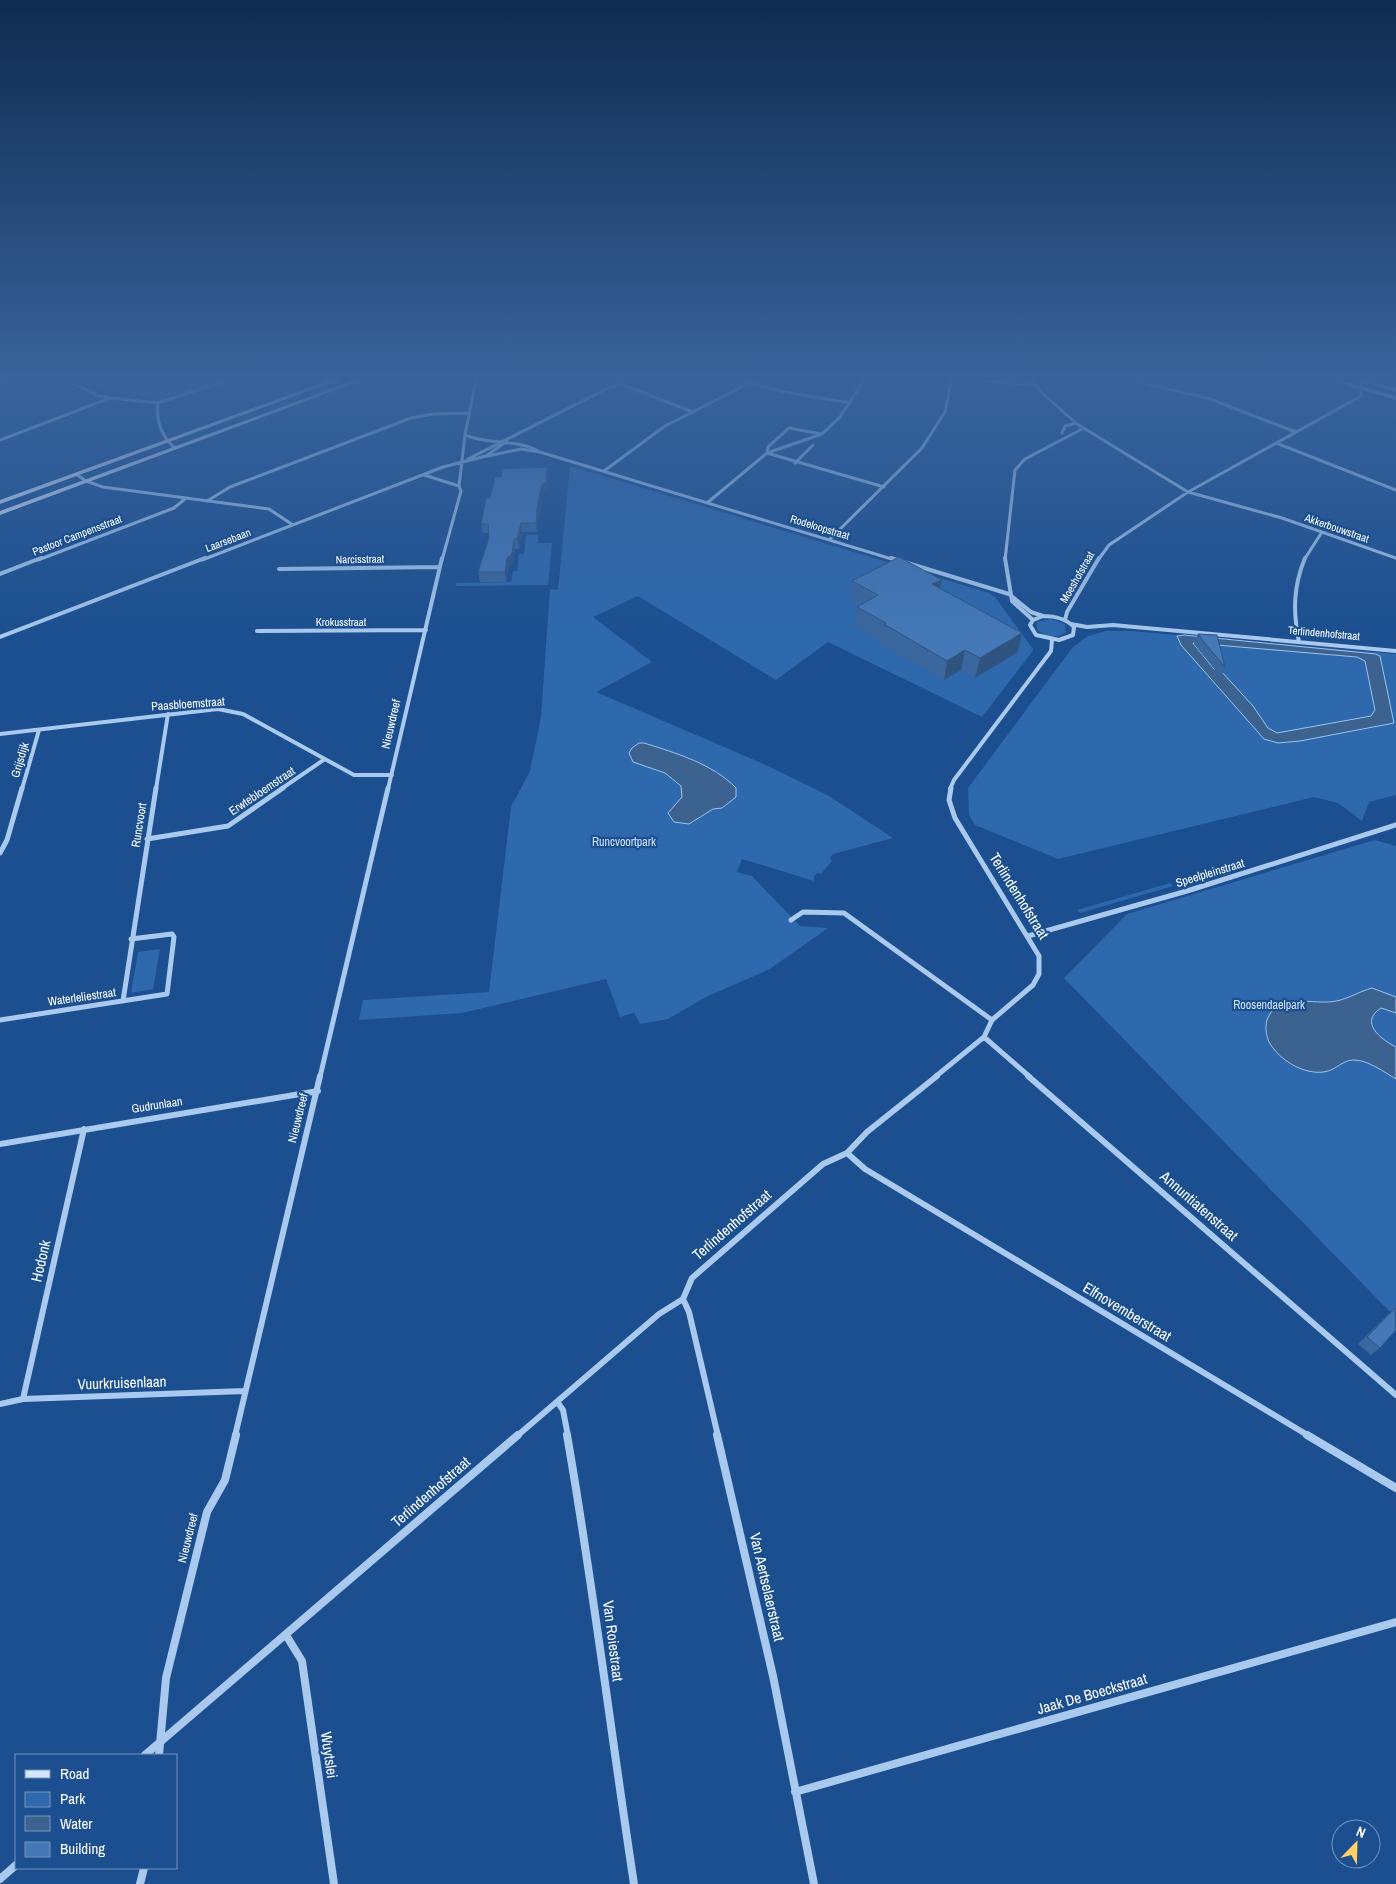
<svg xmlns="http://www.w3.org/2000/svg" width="1396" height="1884" font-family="'Archivo Narrow',sans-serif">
	<rect width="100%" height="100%" fill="#1b4f8f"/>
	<path fill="#2e69ad" d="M 71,375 L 234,375 L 169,398 L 153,398 L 106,392 Z
		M 570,466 L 989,593 L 995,597 L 1033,649 L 1032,652 L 982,717 L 828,642 L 776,680 L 638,596 L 593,617 L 652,662 L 596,692 L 766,765 L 829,796 L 893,838 L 833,854 L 830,858 L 832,861 L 821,874 L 817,873 L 814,876 L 814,881 L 742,859 L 737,872 L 752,876 L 800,926 L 828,928 L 770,969 L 706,997 L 668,1019 L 640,1024 L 634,1013 L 620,1017 L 606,979 L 462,1013 L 359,1020 L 363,1000 L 489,992 L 511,807 L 530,771 L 541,717 L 550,589 L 558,590 Z
		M 526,535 L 538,535 L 538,543 L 552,543 L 548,585 L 456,586 L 456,583 L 511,582 L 513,571 L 517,571 L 519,554 L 524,554 Z
		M 1051,619 L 1065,624 L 1066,632 C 1057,639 1045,637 1037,629 L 1037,622 Z
		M 1106,631 L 1131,631 L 1396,654 L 1396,795 L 1369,802 L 1362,821 L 1338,803 L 1314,797 L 1058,859 L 975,825 L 969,815 L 968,788 L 1073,647 L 1088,636 Z
		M 1375,840 L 1396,846 L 1396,1318 L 1064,978 L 1127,914 Z
		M 1170,883 L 1173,886 L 1080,913 L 1077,910 Z
		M 160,949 L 153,989 L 131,993 L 138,952 Z"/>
	<path fill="#3c6290" stroke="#9cc4f0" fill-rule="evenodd" d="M 1184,635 L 1376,654 L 1380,656 L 1394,723 L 1300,741 L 1278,743 L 1264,739 L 1181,645 L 1177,636 ZM 1193,643 L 1357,657 L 1365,661 L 1375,710 L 1371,716 L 1277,733 L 1268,728 L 1253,706 L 1221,671 L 1214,669 Z
		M 639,743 L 644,743 C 676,753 713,764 736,788 L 736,797 L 722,808 L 713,809 L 689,824 L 674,822 L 668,813 L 682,797 L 681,786 L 665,773 L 633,762 L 629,753 L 632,748 Z
		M 1372,988 L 1396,997 L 1396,1013 L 1381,1008 C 1359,1022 1380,1039 1396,1047 L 1396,1079 C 1384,1072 1368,1060 1354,1060 C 1338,1060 1335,1077 1308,1071 C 1292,1067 1277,1056 1269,1042 C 1266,1035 1265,1027 1267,1020 C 1278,990 1314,1006 1336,1001 C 1348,999 1360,991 1372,988 Z"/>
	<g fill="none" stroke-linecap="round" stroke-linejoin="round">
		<path stroke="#a9c9ee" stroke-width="3" d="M 56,375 L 99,396 L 110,398
			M 289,375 L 333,381 L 343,386
			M 923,375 L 1034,385
			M 1030,375 L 1040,391 L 1077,424 L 1188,492 L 1282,518 L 1396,558
			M 1111,375 L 1210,399 L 1296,432
			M 748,382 L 785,392 L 850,403
			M 0,383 L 24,375
			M 618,383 L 693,412
			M 158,403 C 156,421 161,436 175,448
			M 1062,433 L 1065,426 L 1076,423
			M 465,435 C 488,445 514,439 537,450
			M 0,440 L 110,398 L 158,403 L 243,375
			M 1276,443 L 1396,490
			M 767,453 L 884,487
			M 767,453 L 768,447 L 789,428 L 821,434
			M 488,456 L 521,449 L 540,452 L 895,560
			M 468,459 L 634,375
			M 795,463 L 813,445
			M 604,471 L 665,426 L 734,391 L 758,375
			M 76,474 L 86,481 L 103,487 L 269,509 L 293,525
			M 424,475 L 459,486
			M 207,501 L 230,487 L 411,418 L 433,414 L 470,413
			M 707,503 L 767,453 L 822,434 L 840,417 L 867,375
			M 830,539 L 922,448 L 945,412 L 952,378
			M 38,560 L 174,508 L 186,498
			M 202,560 L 443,467 L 486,456 L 507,441
			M 442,560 L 461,491 L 459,486 L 465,435 L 477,375
			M 1005,560 L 1015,470 L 1025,459 L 1084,428
			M 1098,560 L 1109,545 L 1188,492 L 1361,396 L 1361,375
			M 1304,560 L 1322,532"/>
		<path stroke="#a9c9ee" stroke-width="4" d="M 891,558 L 1009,594 L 1031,612 L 1043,616
			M 1005,558 L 1012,601 L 1033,620
			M 279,569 L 440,567
			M 0,574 L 41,558
			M 1043,616 C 1055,616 1065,618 1074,627 L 1073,635 L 1059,640 L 1036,635 L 1030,625 L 1033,620 Z
			M 1065,620 L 1067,612 L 1099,558
			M 1071,624 L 1087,627 L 1113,625 L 1396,651
			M 257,631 L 426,630
			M 0,637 L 205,558
			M 1299,642 C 1293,612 1293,587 1305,558
			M 0,734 L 218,709 L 243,714 L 354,775 L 392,775
			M 22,789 L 39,730
			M 156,789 L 168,714
			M 281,789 L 325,759
			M 388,789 L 442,558
			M 950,789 L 954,780 L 1051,651 L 1052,640"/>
		<path stroke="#a9c9ee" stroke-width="5" d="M 147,839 L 228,826 L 283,788
			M 0,853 L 7,840 L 22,788
			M 791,920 L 803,912 L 844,913 L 992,1020
			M 1028,936 L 1187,891 L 1396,825
			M 123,1001 L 156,788
			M 0,1020 L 167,994 L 174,937 L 172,934 L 131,939
			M 984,1037 L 1030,1077
			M 320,1077 L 388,788
			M 935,1077 L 984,1037 L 992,1020 L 1033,985 L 1039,974 L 1039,956 L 955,818 L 949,800 L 951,788"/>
		<path stroke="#a9c9ee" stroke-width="6" d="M 1028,1076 L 1396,1395
			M 0,1144 L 318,1091
			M 847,1153 L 865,1169 L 1309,1436
			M 683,1299 L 689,1312 L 718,1436
			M 23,1399 L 84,1129
			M 558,1403 L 563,1410 L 568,1436
			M 0,1404 L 23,1399 L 245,1391
			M 235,1436 L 320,1076
			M 517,1436 L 659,1314 L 683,1299 L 692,1278 L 823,1164 L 847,1153 L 867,1132 L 937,1076"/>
		<path stroke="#a9c9ee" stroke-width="8" d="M 567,1435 C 593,1584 611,1734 634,1884
			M 717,1435 L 773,1676 L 814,1884
			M 1307,1435 L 1396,1488
			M 286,1635 L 302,1661 L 334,1884
			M 145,1755 L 518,1435
			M 159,1755 L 166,1678 L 207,1512 L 225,1480 L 236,1435
			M 795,1792 L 1396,1622
			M 0,1879 L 16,1865
			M 140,1884 L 144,1868"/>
		<path fill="#d6e6fa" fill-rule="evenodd" d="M 344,375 L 352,375 L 0,504 L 0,500 Z
			M 368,375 L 376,375 L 0,515 L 0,511 Z
			M 1313,375 L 1322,375 L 1396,396 L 1396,400 Z
			M 1339,375 L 1348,375 L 1396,388 L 1396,392 Z"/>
	</g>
	<path fill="#3a679d" d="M 547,467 L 548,476 L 547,491 L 543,493 L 538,517 L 537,532 L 522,532 L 519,549 L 515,549 L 513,564 L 508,567 L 506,582 L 480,582 L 478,572 L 489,538 L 489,533 L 483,533 L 481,524 L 490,498 L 501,477 Z
		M 942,580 L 940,589 L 1022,633 L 1018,652 L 975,678 L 961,670 L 944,680 L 881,644 L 881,641 L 855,626 L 857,607 L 860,606 L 850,600 L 852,581 Z
		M 1198,634 L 1225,667 L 1221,677 L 1194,644 Z
		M 1395,1308 L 1380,1348 L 1371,1355 L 1358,1344 L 1387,1315 Z"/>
	<path fill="#305480" d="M 547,467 L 548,476 L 547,491 L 543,493 L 538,517 L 537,532 L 536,523 L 537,508 L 542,484 Z
		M 521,523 L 522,532 L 519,549 L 517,539 Z
		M 514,539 L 515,549 L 513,564 L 508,567 L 506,582 L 505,572 L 507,558 Z
		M 942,580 L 938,599 L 932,584 Z
		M 1022,633 L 1018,652 L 975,678 L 980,658 Z
		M 965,650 L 961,670 L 944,680 L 947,661 Z"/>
	<path fill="#4478b7" stroke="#305480" d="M 547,467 L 546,482 L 542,484 L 537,508 L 536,523 L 521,523 L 517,539 L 514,539 L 512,554 L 507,558 L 505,572 L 478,572 L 489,538 L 488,524 L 481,524 L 486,498 L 490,498 L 495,477 L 501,477 L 502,469 Z
		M 899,557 L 942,580 L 932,584 L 1022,633 L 980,658 L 965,650 L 947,661 L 884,624 L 886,623 L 857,607 L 878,595 L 852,581 Z
		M 1198,634 L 1217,635 L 1225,667 L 1207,646 Z
		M 1395,1308 L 1396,1330 L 1380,1348 L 1367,1337 Z"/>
	<linearGradient id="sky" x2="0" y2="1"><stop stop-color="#0f2b4f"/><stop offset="0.59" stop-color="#39639b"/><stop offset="1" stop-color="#39639b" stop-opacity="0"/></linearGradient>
	<rect width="1396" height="639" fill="url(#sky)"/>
	<g text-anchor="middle" stroke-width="4.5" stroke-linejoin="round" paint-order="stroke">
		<g font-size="11" fill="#fff" stroke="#1b4f8f">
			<text transform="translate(820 527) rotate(17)" y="4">Rodeloopstraat</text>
			<text transform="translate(1337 528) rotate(19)" y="4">Akkerbouwstraat</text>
			<text transform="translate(77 535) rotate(-21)" y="4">Pastoor Campensstraat</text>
			<text transform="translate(228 540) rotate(-21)" y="4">Laarsebaan</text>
			<text transform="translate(360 559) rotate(-1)" y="4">Narcisstraat</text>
			<text transform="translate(1077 577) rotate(-60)" y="4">Moeshofstraat</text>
			<text x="341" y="626">Krokusstraat</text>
			<text transform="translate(1324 633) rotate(5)" y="4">Terlindenhofstraat</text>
		</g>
		<g font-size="12" fill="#fff" stroke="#1b4f8f">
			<text transform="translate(188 704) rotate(-4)" y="4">Paasbloemstraat</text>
			<text transform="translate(391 724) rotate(-77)" y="4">Nieuwdreef</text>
			<text transform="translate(20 760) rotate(-74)" y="4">Grijsdijk</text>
			<text transform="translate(262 791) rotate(-34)" y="4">Erwtebloemstraat</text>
			<text transform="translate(139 825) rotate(-81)" y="4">Runcvoort</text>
			<text transform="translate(1210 873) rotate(-17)" y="4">Speelpleinstraat</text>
			<text transform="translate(82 997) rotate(-8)" y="4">Waterleliestraat</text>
			<text transform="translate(157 1105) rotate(-9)" y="4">Gudrunlaan</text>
			<text transform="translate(298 1118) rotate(-76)" y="4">Nieuwdreef</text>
			<text transform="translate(188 1538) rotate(-76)" y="4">Nieuwdreef</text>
		</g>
		<g font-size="12" fill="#cfe3fa" stroke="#1b4f8f">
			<text x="624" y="846">Runcvoortpark</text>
			<text x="1269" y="1009">Roosendaelpark</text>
		</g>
		<g font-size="15" fill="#fff" stroke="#1b4f8f">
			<text transform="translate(1019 896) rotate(58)" y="5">Terlindenhofstraat</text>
			<text transform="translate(1199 1206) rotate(41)" y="5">Annuntiatenstraat</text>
			<text transform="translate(732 1225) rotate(-41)" y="5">Terlindenhofstraat</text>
			<text transform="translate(41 1261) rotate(-77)" y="5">Hodonk</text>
			<text transform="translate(1127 1312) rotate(31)" y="5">Elfnovemberstraat</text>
			<text transform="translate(122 1383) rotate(-2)" y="5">Vuurkruisenlaan</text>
			<text transform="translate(431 1492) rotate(-41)" y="5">Terlindenhofstraat</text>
			<text transform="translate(767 1587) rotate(77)" y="5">Van Aertselaerstraat</text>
			<text transform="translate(613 1641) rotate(83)" y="5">Van Roiestraat</text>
			<text transform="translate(1092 1694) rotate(-16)" y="5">Jaak De Boeckstraat</text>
			<text transform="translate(329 1755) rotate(82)" y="5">Wuytslei</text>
		</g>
	</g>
	<rect x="15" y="1754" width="162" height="115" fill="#1b4f8f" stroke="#7695bc"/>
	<rect x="25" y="1770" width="25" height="8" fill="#d6e6fa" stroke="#7695bc"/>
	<text x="60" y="1779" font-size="15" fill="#ffffff">Road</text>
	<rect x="25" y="1792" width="25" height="15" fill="#2e69ad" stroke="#7695bc"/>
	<text x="60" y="1804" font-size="15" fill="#ffffff">Park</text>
	<rect x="25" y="1816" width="25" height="15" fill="#3c6290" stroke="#7695bc"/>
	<text x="60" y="1829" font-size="15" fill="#ffffff">Water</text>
	<rect x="25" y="1842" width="25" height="15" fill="#4478b7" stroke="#7695bc"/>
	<text x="60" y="1854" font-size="15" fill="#ffffff">Building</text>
	<g transform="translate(1356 1844) rotate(23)"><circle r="24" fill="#1b4f8f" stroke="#7695bc"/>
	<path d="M0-4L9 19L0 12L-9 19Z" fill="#ffd166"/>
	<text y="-8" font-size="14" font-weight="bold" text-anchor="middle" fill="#ffffff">N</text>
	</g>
</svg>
